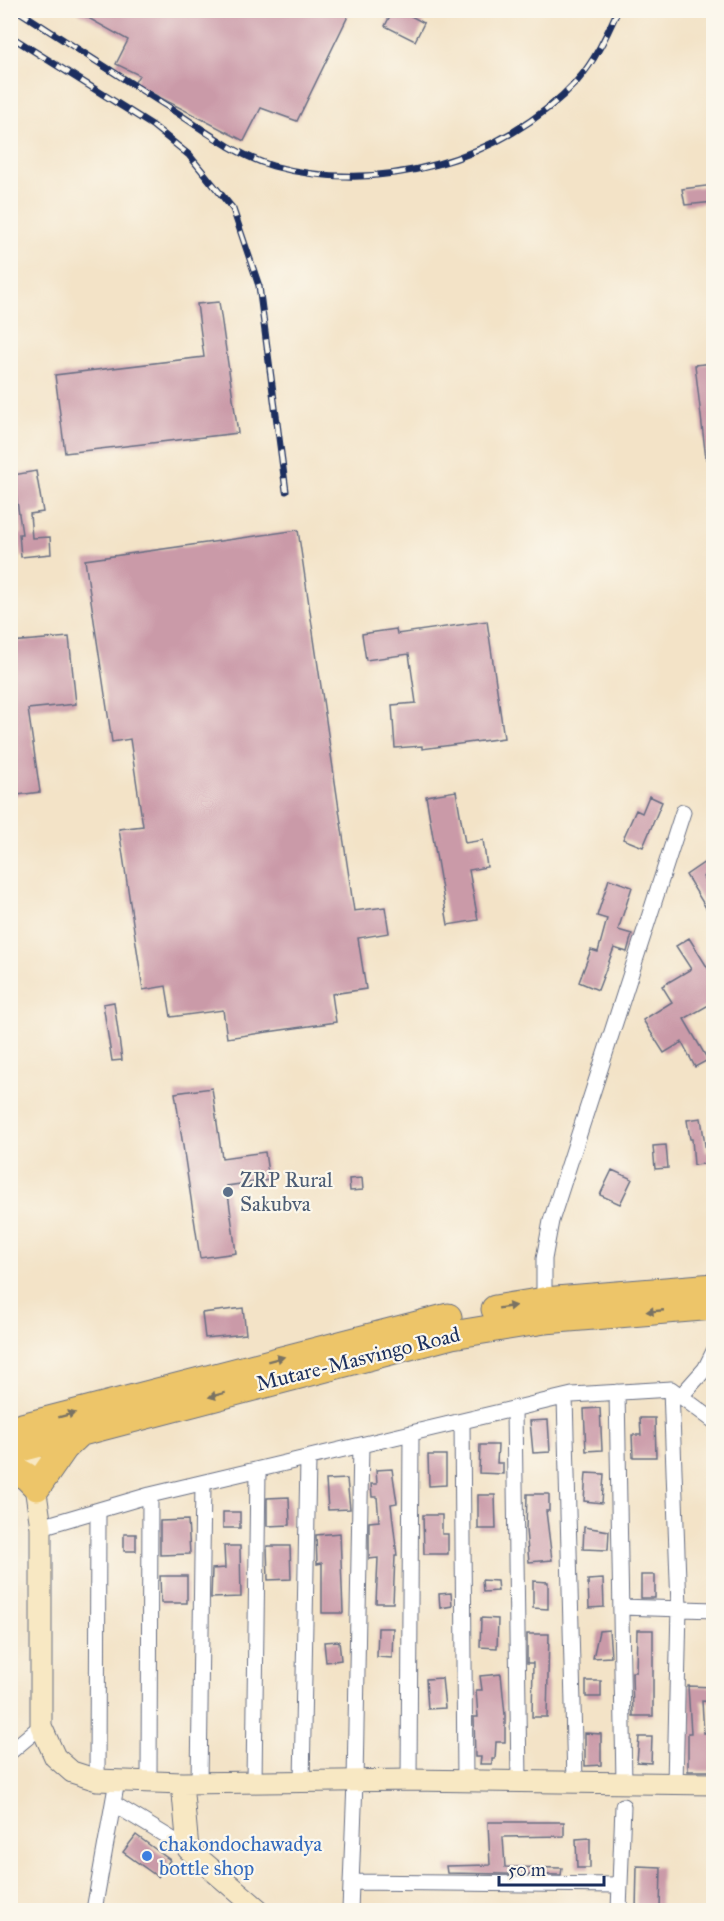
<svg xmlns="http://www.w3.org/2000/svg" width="724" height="1921" font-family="'IM FELL Great Primer',serif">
	<rect width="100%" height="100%" fill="#fbf7ec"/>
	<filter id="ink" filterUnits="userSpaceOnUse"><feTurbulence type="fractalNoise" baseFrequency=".0167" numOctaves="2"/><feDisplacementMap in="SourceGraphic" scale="12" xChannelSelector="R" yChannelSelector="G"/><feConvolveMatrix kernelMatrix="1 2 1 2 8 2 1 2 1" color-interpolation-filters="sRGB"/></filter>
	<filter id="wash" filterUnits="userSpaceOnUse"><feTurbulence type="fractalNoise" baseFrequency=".008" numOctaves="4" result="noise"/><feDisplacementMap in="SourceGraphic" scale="24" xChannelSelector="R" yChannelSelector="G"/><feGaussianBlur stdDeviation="1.35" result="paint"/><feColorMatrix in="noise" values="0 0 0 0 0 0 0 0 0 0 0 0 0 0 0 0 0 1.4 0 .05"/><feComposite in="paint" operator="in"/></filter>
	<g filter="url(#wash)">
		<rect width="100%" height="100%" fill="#f3e3c7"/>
		<g id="blocks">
			<path fill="#ca9aa8" d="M 74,10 L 351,10 L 297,121 L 261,108 L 244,141 L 134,84 L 139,75 L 116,64 L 128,40 Z
				M 393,10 L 400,10 L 424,23 L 415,41 L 385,26 Z
				M 714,185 L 714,202 L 685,205 L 682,189 Z
				M 219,302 L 238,433 L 65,453 L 55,375 L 204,357 L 197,304 Z
				M 714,363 L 714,458 L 706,459 L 695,365 Z
				M 36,471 L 43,512 L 30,514 L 32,538 L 50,537 L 51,554 L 21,557 L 19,534 L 22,534 L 13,475 Z
				M 298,530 L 354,911 L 385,907 L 389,933 L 358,938 L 366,989 L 332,994 L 336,1022 L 227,1038 L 223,1010 L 171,1017 L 166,986 L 143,990 L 119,829 L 143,826 L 130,739 L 112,742 L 85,560 Z
				M 487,621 L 504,738 L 422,749 L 422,746 L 395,748 L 392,705 L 416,703 L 409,654 L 366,660 L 362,634 L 396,629 L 397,634 Z
				M 69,637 L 76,704 L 28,709 L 40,792 L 10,796 L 10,642 Z
				M 456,791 L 465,843 L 483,840 L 487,867 L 469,870 L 478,920 L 448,925 L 426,796 Z
				M 649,796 L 662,802 L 643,847 L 623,839 L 636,810 L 642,813 Z
				M 714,856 L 714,870 L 703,877 L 714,894 L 714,921 L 686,875 Z
				M 609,879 L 632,887 L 618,930 L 632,934 L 627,952 L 614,948 L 598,990 L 579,982 L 591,950 L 598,952 L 607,919 L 597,916 Z
				M 689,938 L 714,978 L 714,1002 L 684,1019 L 708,1060 L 695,1067 L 682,1042 L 664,1053 L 643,1020 L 672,1002 L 662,986 L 691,969 L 676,946 Z
				M 114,1002 L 122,1060 L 112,1061 L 103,1004 Z
				M 212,1088 L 222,1158 L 265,1152 L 269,1180 L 227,1186 L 236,1253 L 200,1258 L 175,1093 Z
				M 701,1118 L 706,1152 L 714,1152 L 714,1163 L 694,1165 L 692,1139 L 690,1139 L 687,1120 Z
				M 666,1145 L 668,1168 L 655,1169 L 653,1146 Z
				M 612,1170 L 632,1179 L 620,1204 L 600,1195 Z
				M 362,1178 L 363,1190 L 350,1191 L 349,1179 Z
				M 243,1308 L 246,1334 L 205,1338 L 202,1313 Z
				M 600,1408 L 602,1450 L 586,1451 L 584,1409 Z
				M 640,1418 L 655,1418 L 656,1457 L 633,1457 L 632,1435 L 641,1435 Z
				M 548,1420 L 550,1452 L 533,1453 L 530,1421 Z
				M 480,1445 L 498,1445 L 497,1463 L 503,1463 L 503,1474 L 479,1473 Z
				M 428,1455 L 446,1455 L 446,1485 L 429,1486 Z
				M 392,1469 L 397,1503 L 391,1504 L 397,1556 L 395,1556 L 393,1603 L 376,1603 L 378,1558 L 369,1559 L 369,1522 L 379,1521 L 377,1497 L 372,1497 L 371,1484 L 377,1484 L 376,1470 Z
				M 586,1473 L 604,1474 L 602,1503 L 584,1501 Z
				M 347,1479 L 350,1509 L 328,1510 L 326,1480 Z
				M 527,1494 L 549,1494 L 549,1511 L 546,1511 L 552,1560 L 529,1562 L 526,1530 Z
				M 478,1495 L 495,1495 L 496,1529 L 478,1529 Z
				M 289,1497 L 290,1525 L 267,1526 L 267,1498 Z
				M 223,1512 L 240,1512 L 240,1528 L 223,1528 Z
				M 423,1515 L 442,1515 L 442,1534 L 448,1534 L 448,1554 L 424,1554 Z
				M 188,1520 L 190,1554 L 160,1555 L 160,1521 Z
				M 584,1527 L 609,1531 L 608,1550 L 583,1549 Z
				M 340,1533 L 343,1613 L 322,1613 L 322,1563 L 317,1564 L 316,1535 Z
				M 124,1534 L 136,1534 L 136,1551 L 124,1551 Z
				M 224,1546 L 240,1546 L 241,1597 L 211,1598 L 212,1569 L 225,1568 Z
				M 267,1546 L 290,1546 L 291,1579 L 268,1580 Z
				M 641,1575 L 655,1575 L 655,1598 L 641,1598 Z
				M 160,1576 L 187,1576 L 187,1603 L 161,1603 Z
				M 603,1579 L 604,1607 L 589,1608 L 588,1580 Z
				M 482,1580 L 497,1581 L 498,1591 L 483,1592 Z
				M 533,1581 L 548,1582 L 548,1609 L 533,1608 Z
				M 451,1593 L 452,1606 L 440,1608 L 439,1594 Z
				M 481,1618 L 498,1619 L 497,1648 L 480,1647 Z
				M 378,1628 L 393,1628 L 392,1658 L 377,1657 Z
				M 609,1630 L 611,1657 L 593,1658 L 599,1631 Z
				M 637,1630 L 653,1630 L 653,1716 L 633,1716 L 632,1672 L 636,1672 Z
				M 527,1634 L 549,1634 L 547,1717 L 532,1717 L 533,1663 L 527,1663 Z
				M 339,1641 L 341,1660 L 326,1662 L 324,1642 Z
				M 501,1674 L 505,1715 L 505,1742 L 496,1742 L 495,1759 L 492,1759 L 492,1764 L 480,1764 L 481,1757 L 475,1757 L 474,1717 L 478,1717 L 476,1690 L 482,1690 L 480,1676 Z
				M 442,1678 L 445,1708 L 428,1709 L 426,1679 Z
				M 586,1681 L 601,1681 L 601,1697 L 586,1697 Z
				M 688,1686 L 714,1687 L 714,1702 L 702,1701 L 704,1733 L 714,1733 L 714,1771 L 688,1771 L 688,1733 L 691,1733 Z
				M 585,1733 L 601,1734 L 601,1765 L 585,1766 Z
				M 639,1737 L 652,1737 L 651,1763 L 637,1762 Z
				M 488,1822 L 564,1822 L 564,1836 L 503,1837 L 505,1867 L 562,1868 L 561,1875 L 447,1873 L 446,1866 L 490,1865 Z
				M 136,1835 L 170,1860 L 158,1877 L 123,1852 Z
				M 590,1838 L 590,1868 L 577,1868 L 576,1839 Z
				M 637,1866 L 661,1867 L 660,1911 L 636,1911 Z"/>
		</g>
	</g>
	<g filter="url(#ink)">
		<use href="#blocks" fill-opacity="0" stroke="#676e83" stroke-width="1.5"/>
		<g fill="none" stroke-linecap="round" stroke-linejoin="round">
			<defs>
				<path id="street" d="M 544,1306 L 544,1259 L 551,1221 L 683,812
					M 671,1389 L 679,1607 L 675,1784
					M 617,1392 L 624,1783
					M 681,1396 L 705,1369 L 714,1351
					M 565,1397 L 575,1781
					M 514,1409 L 519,1782
					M 462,1421 L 465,1781
					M 41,1527 L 150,1495 L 572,1395 L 671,1389 L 714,1421
					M 621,1607 L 714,1610
					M 10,1752 L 41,1726
					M 97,1780 L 98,1512
					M 409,1780 L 411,1433
					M 149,1781 L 150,1495
					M 199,1782 L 203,1483
					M 254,1782 L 258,1470
					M 302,1783 L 308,1460
					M 114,1804 L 188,1849
					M 352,1882 L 618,1885
					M 94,1910 L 117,1781
					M 350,1910 L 355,1782 L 361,1445
					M 619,1910 L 623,1806"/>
				<path id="secondary" d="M 27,1432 L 41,1527 L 41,1726 L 55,1757 L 72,1772 L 97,1780 L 182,1783 L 409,1780 L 714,1784
					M 182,1783 L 188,1849 L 259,1910"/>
				<path id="highway" d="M 495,1309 L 544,1301 L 714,1287
					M 10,1430 L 448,1317
					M 10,1451 L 452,1335 L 545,1320 L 714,1306
					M 10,1467 L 26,1476 L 37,1487 L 64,1448 L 82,1431"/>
			</defs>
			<use href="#street" stroke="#676e83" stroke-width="17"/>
			<use href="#secondary" stroke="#676e83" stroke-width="23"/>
			<use href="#highway" stroke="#676e83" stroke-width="29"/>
			<use href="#street" stroke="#fff" stroke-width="15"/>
			<use href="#secondary" stroke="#f8e8c3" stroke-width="21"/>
			<use href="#highway" stroke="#edc569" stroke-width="27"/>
			<defs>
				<path id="rail" d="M 17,10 C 68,43 119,76 170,108 C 202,129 236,155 273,166 C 378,195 503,161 577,81 C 595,61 607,34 618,10
					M 10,36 L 152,125 L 189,155 L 233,209 L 259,286 L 286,491"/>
			</defs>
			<use href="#rail" stroke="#1b2f5e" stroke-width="7"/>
			<use href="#rail" stroke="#fbf7ec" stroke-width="4.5" stroke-dasharray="14" stroke-linecap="butt"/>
		</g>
		<defs><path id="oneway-solid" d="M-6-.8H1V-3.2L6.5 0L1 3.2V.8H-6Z" transform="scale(1.5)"/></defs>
		<g fill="#797263">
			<use href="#oneway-solid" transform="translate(507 1307) rotate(-9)"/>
			<use href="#oneway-solid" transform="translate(655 1311) rotate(175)"/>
			<use href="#oneway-solid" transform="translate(276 1359) rotate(-15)"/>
			<use href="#oneway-solid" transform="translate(217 1395) rotate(165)"/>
			<use href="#oneway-solid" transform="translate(67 1415) rotate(-15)"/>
		</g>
	</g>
	<circle fill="#5c6f8a" stroke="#fbf7ec" stroke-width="2" cx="228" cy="1192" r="6"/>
	<circle fill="#3f7fe0" stroke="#fbf7ec" stroke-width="2" cx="147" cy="1856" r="6"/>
	<g text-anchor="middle" stroke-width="4.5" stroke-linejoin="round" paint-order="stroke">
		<g font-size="21" fill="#4e5e75" stroke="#fbf7ec" text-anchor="start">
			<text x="240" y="1187">ZRP Rural<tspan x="240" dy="24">Sakubva</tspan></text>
		</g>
		<g font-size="21" fill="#1b2f5e" stroke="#fbf7ec">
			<text transform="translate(358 1359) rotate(-14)" y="7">Mutare-Masvingo Road</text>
		</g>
		<g font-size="21" fill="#366cbe" stroke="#fbf7ec" text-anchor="start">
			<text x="159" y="1851">chakondochawadya<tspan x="159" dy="24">bottle shop</tspan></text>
		</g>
	</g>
	<rect width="724" height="1921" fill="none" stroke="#fbf7ec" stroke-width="36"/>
	<path d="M499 1876v9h105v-9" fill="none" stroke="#1b2f5e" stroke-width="3"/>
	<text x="508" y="1876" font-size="18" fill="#1b2f5e" stroke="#fbf7ec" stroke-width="4.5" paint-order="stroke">50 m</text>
</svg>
